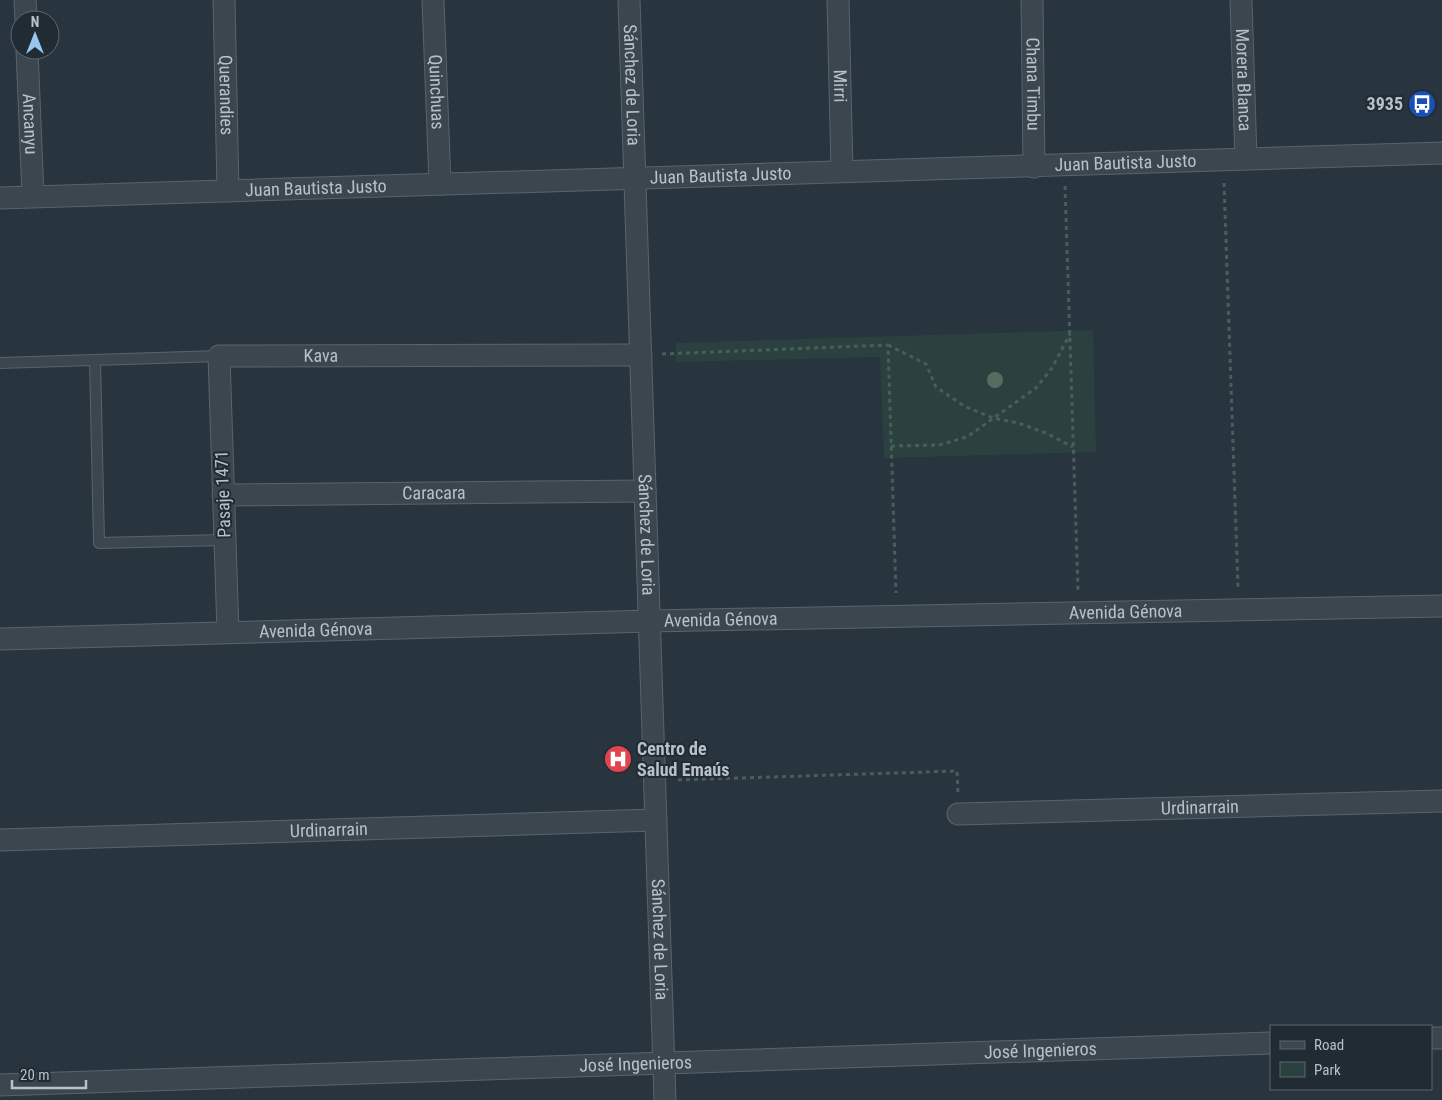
<svg xmlns="http://www.w3.org/2000/svg" width="1442" height="1100" font-family="'Roboto Condensed',sans-serif">
	<rect width="100%" height="100%" fill="#28343e"/>
	<path fill="#2b413f" d="M 1093,330 L 1096,452 L 884,458 L 880,357 L 676,362 L 676,343 Z"/>
	<g fill="none" stroke-linecap="round" stroke-linejoin="round">
		<defs>
			<path id="service" d="M 95,360 L 99,543 L 224,540
				M 0,363 L 219,356"/>
			<g id="minor">
				<path d="M 25,0 L 26,20"/>
				<path id="s1" d="M 224,0 L 228,191"/>
				<path id="s2" d="M 433,0 L 440,184"/>
				<path id="s3" d="M 629,0 L 665,1100"/>
				<path id="s4" d="M 838,0 L 842,171"/>
				<path id="s5" d="M 1032,0 L 1034,167"/>
				<path id="s6" d="M 1241,0 L 1246,159"/>
				<path id="s7" d="M 27,50 L 33,196"/>
				<path id="s8" d="M 0,198 L 1442,153"/>
				<path id="s9" d="M 223,495 L 645,491"/>
				<path id="s10" d="M 228,632 L 219,356 L 641,355"/>
				<path id="s11" d="M 0,639 L 650,621 L 1442,606"/>
				<path id="s12" d="M 958,814 L 1442,801"/>
				<path id="s13" d="M 0,840 L 656,820"/>
				<path d="M 1431,1038 L 1442,1038"/>
				<path id="s14" d="M 0,1085 L 1271,1043"/>
			</g>
		</defs>
		<use href="#service" stroke="#5a646b" stroke-width="12"/>
		<use href="#minor" stroke="#5a646b" stroke-width="23"/>
		<path stroke="#4a5d5c" stroke-width="3" stroke-dasharray="4 4" stroke-linecap="butt" d="M 1224,183 L 1238,587
			M 1065,186 L 1078,590
			M 888,345 L 926,364 L 936,387 L 964,406 L 993,418 L 1018,423 L 1046,433 L 1073,447
			M 662,354 L 888,345 L 896,593
			M 891,446 L 939,445 L 967,437 L 1036,388 L 1052,368 L 1070,334
			M 678,780 L 957,771 L 958,792"/>
		<use href="#service" stroke="#3c464e" stroke-width="10"/>
		<use href="#minor" stroke="#3c464e" stroke-width="21"/>
	</g>
	<circle fill="#556d60" cx="995" cy="380" r="8"/>
	<defs>
		<symbol id="bus-disc" viewBox="-11 -11 22 22"><circle r="9.5" fill="#1a4fb4" stroke="#212b33"/><path d="M-5-6H5V4H4V6H2V4H-2V6H-4V4H-5ZM-3.5-4V0h7V-4ZM-3.5 1.2v1.5H-2V1.2ZM2 1.2v1.5H3.5V1.2Z" fill="#fff"/></symbol>
		<symbol id="hospital-disc" viewBox="-11 -11 22 22"><circle r="9.5" fill="#e0444e" stroke="#212b33"/><path d="M-5-5h3v3.5h4V-5h3V5h-3V1.5h-4V5h-3Z" fill="#fff"/></symbol>
	</defs>
	<g fill-rule="evenodd">
		<use href="#bus-disc" x="1406" y="88" width="32" height="32"/>
		<use href="#hospital-disc" x="602" y="743" width="32" height="32"/>
	</g>
	<g text-anchor="middle" stroke-width="4" stroke-linejoin="round" paint-order="stroke">
		<g font-size="18" fill="#b8c1c8" stroke="#212b33">
			<text dy="6" stroke="none"><textPath href="#s6" startOffset="80">Morera Blanca</textPath></text>
			<text dy="6" stroke="none"><textPath href="#s5" startOffset="84">Chana Timbu</textPath></text>
			<text dy="6" stroke="none"><textPath href="#s3" startOffset="85">Sánchez de Loria</textPath></text>
			<text dy="6" stroke="none"><textPath href="#s4" startOffset="86">Mirri</textPath></text>
			<text dy="6" stroke="none"><textPath href="#s2" startOffset="92">Quinchuas</textPath></text>
			<text dy="6" stroke="none"><textPath href="#s1" startOffset="95">Querandies</textPath></text>
			<text dy="6" stroke="none"><textPath href="#s7" startOffset="74">Ancanyu</textPath></text>
			<text dy="6" stroke="none"><textPath href="#s8" startOffset="1126">Juan Bautista Justo</textPath></text>
			<text dy="6" stroke="none"><textPath href="#s8" startOffset="721">Juan Bautista Justo</textPath></text>
			<text dy="6" stroke="none"><textPath href="#s8" startOffset="316">Juan Bautista Justo</textPath></text>
			<text dy="6" stroke="none"><textPath href="#s10" startOffset="378">Kava</textPath></text>
			<text dy="6" stroke="none"><textPath href="#s9" startOffset="211">Caracara</textPath></text>
			<text transform="translate(223 494) rotate(-92)" y="6">Pasaje 1471</text>
			<text dy="6" stroke="none"><textPath href="#s3" startOffset="535">Sánchez de Loria</textPath></text>
			<text dy="6" stroke="none"><textPath href="#s11" startOffset="1126">Avenida Génova</textPath></text>
			<text dy="6" stroke="none"><textPath href="#s11" startOffset="721">Avenida Génova</textPath></text>
			<text dy="6" stroke="none"><textPath href="#s11" startOffset="316">Avenida Génova</textPath></text>
			<text dy="6" stroke="none"><textPath href="#s12" startOffset="242">Urdinarrain</textPath></text>
			<text dy="6" stroke="none"><textPath href="#s13" startOffset="329">Urdinarrain</textPath></text>
			<text dy="6" stroke="none"><textPath href="#s3" startOffset="940">Sánchez de Loria</textPath></text>
			<text dy="6" stroke="none"><textPath href="#s14" startOffset="1041">José Ingenieros</textPath></text>
			<text dy="6" stroke="none"><textPath href="#s14" startOffset="636">José Ingenieros</textPath></text>
		</g>
		<g font-size="18" font-weight="bold" fill="#b8c1c8" stroke="#212b33" text-anchor="end">
			<text x="1403" y="110">3935</text>
			<text x="637" y="755" text-anchor="start">Centro de<tspan x="637" dy="21">Salud Emaús</tspan></text>
		</g>
	</g>
	<rect x="1270" y="1025" width="162" height="65" fill="#212b33" stroke="#5d676f"/>
	<rect x="1280" y="1041" width="25" height="8" fill="#3c464e" stroke="#5d676f"/>
	<text x="1314" y="1050" font-size="15" fill="#b8c1c8">Road</text>
	<rect x="1280" y="1062" width="25" height="15" fill="#2b413f" stroke="#5d676f"/>
	<text x="1314" y="1075" font-size="15" fill="#b8c1c8">Park</text>
	<g transform="translate(35 35)"><circle r="24" fill="#212b33" stroke="#5d676f"/>
	<path d="M0-4L9 19L0 12L-9 19Z" fill="#98c6ed"/>
	<text y="-8" font-size="14" font-weight="bold" text-anchor="middle" fill="#b8c1c8">N</text>
	</g>
	<path d="M12 1080v8h74v-8" fill="none" stroke="#b8c1c8" stroke-width="2.5"/>
	<text x="20" y="1080" font-size="15" fill="#b8c1c8" stroke="#212b33" stroke-width="4" paint-order="stroke">20 m</text>
</svg>
